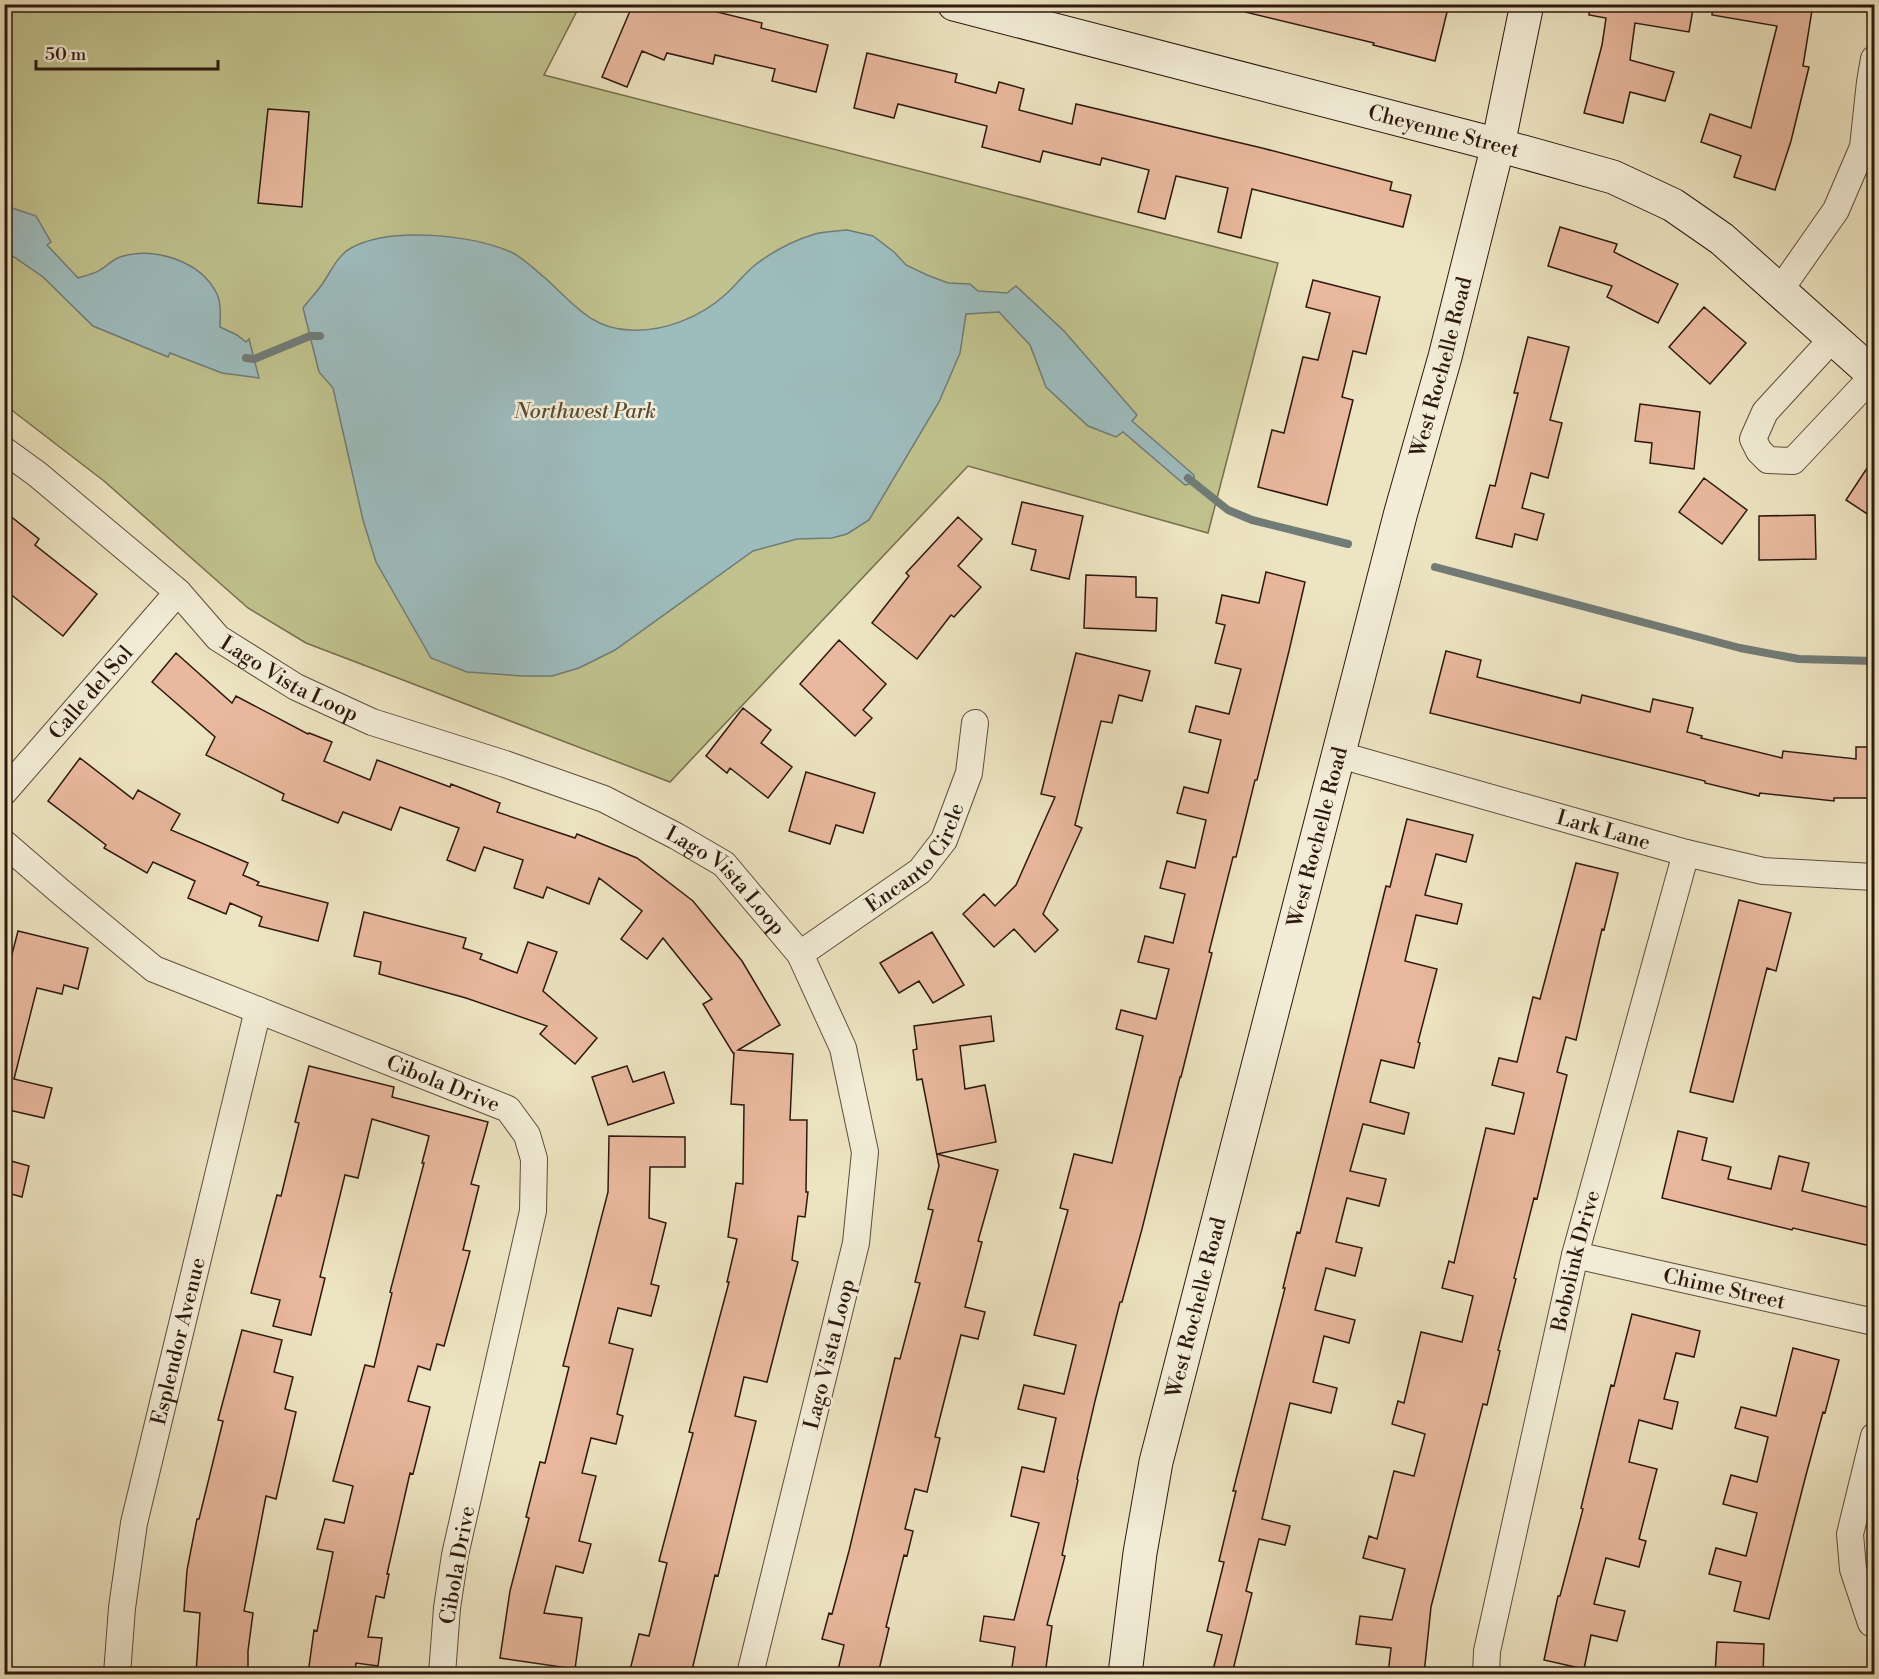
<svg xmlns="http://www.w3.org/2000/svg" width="1879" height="1679" font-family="'Libre Bodoni',serif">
	<rect width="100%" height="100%" fill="#ede4c1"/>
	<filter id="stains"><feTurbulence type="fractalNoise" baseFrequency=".00333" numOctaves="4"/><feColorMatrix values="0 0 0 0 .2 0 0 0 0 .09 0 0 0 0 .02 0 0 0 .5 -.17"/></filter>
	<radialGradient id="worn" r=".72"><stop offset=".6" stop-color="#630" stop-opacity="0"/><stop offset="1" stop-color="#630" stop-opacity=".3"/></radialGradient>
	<path fill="#c0c28d" stroke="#776e4e" stroke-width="1.5" d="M 5,5 L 580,5 L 544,75 L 1278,263 L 1208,533 L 968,466 L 670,782 L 306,643 L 248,608 L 104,481 L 5,405 Z"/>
	<path fill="#9dbcbd" stroke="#717b77" stroke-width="1.5" d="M 5,193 L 12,208 L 36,216 L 51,242 L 47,245 L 78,278 C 85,276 94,274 100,270 C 107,266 113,259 120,257 C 154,246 201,261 217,294 C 222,304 220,317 220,327 L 237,335 L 246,342 L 249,339 L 259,378 L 222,373 L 170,353 L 168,357 L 93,326 L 43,277 L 14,257 L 5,256 Z
		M 847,230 L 873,236 L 894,252 L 906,265 L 927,275 L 948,283 L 970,284 L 978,291 L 1007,293 L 1016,286 L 1064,331 L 1137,415 L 1132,421 L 1194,475 L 1194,483 L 1185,485 L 1123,432 L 1116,437 L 1088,426 L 1046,387 L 1030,345 L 999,312 L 966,314 L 960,353 L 939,402 L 869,520 L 847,534 L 832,538 L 797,539 L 753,551 L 615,650 L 579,668 L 552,676 L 523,676 L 467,672 L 431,658 L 376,562 L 363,520 L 333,388 L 319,372 L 303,308 C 309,300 317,292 323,283 C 331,271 338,255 351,248 C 391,226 471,235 511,252 C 522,257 534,269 544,277 C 571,301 590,329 630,330 C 664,332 701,317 726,294 C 736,285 744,274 755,265 C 772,252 795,240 815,234 C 825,231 837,231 847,230 Z"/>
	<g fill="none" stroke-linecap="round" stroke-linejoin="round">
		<path stroke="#717b77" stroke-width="8" d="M 246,358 L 254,359 L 310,336 L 320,336
			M 1188,478 L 1228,510 L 1252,520 L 1348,544
			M 1435,567 L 1740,648 L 1799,659 L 1874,661"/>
	</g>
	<path fill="#e9b89e" stroke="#2e190f" stroke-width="1.5" d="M 633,4 L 685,4 L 762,23 L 761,28 L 828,45 L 816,92 L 772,81 L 775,69 L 715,55 L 713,64 L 667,53 L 664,60 L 642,51 L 627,87 L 602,77 Z
		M 1245,4 L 1449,4 L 1435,61 L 1373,45 L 1374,43 L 1245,12 Z
		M 1590,4 L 1694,4 L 1689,32 L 1635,23 L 1630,60 L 1674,72 L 1665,101 L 1630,92 L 1623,123 L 1584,113 L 1602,45 L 1606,18 L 1589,15 Z
		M 1713,4 L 1813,4 L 1803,66 L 1809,67 L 1791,141 L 1775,190 L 1734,177 L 1741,156 L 1701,142 L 1710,114 L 1751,128 L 1777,26 L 1712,15 Z
		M 867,53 L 957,74 L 955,82 L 996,93 L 999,82 L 1024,89 L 1019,110 L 1072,124 L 1076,104 L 1262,148 L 1392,182 L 1390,190 L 1411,195 L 1403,227 L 1252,189 L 1241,238 L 1218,232 L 1228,188 L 1176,176 L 1165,219 L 1138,212 L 1149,170 L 1102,158 L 1100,165 L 1043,151 L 1040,162 L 982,147 L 987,126 L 898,104 L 894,118 L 854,108 Z
		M 268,109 L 309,112 L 302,207 L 258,203 Z
		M 1560,227 L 1617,244 L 1614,252 L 1678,284 L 1658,323 L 1607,297 L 1612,286 L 1548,266 Z
		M 1313,280 L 1380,297 L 1366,354 L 1353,351 L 1342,397 L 1353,400 L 1327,505 L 1258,487 L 1272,430 L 1284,433 L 1303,357 L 1318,360 L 1330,313 L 1306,307 Z
		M 1704,307 L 1746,343 L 1710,384 L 1669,347 Z
		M 1528,337 L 1569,347 L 1550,420 L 1562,423 L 1548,478 L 1531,473 L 1522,508 L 1544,514 L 1537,540 L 1515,534 L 1512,547 L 1476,538 L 1490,485 L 1495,486 L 1518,393 L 1514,393 Z
		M 1640,404 L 1700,412 L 1694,469 L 1650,463 L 1652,443 L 1635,441 Z
		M 1875,456 L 1875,519 L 1846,500 Z
		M 1704,478 L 1747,510 L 1722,544 L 1679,512 Z
		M 1022,502 L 1083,516 L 1069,579 L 1031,570 L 1036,550 L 1012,544 Z
		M 4,511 L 39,539 L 35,545 L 97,594 L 63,636 L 4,589 Z
		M 1815,515 L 1816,559 L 1759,560 L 1759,516 Z
		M 958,517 L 982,539 L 958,566 L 981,587 L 954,617 L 951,615 L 917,659 L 872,623 L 909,576 L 906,573 Z
		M 1266,572 L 1305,582 L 1289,651 L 1257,780 L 1255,780 L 1236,857 L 1233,857 L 1209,952 L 1212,953 L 1181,1077 L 1180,1077 L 1142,1229 L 1122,1302 L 1120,1302 L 1095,1401 L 1077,1479 L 1078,1480 L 1062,1555 L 1065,1556 L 1047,1625 L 1052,1626 L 1045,1674 L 1011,1674 L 1015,1647 L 980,1641 L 984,1616 L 1014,1620 L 1039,1523 L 1011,1516 L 1022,1467 L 1044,1472 L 1056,1418 L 1018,1409 L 1024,1385 L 1064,1394 L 1076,1345 L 1034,1335 L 1068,1210 L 1060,1208 L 1074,1154 L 1112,1163 L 1143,1036 L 1116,1029 L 1121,1010 L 1156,1019 L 1169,969 L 1138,962 L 1145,936 L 1173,943 L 1185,894 L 1160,888 L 1167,861 L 1195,868 L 1206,820 L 1177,813 L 1184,787 L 1208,793 L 1221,740 L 1189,732 L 1196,706 L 1229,714 L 1241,669 L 1215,663 L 1225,625 L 1216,623 L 1222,595 L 1259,603 Z
		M 1086,575 L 1136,577 L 1136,597 L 1157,598 L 1156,631 L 1084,628 Z
		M 839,640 L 886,684 L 863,710 L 872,718 L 855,736 L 800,684 Z
		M 1446,651 L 1481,660 L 1477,677 L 1580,703 L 1582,695 L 1650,712 L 1653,699 L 1693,708 L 1687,732 L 1702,736 L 1701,738 L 1782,758 L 1783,751 L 1856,759 L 1856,747 L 1875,747 L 1875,798 L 1834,798 L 1834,801 L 1760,793 L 1759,796 L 1705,783 L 1705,781 L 1430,713 Z
		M 176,653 L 232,703 L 236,696 L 308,734 L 309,733 L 332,742 L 324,761 L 370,780 L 377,760 L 450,787 L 451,784 L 500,803 L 497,812 L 575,838 L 577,834 L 637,858 L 693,901 L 742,961 L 780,1025 L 738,1050 L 793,1054 L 790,1120 L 807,1120 L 806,1192 L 808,1192 L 805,1217 L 798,1216 L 792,1260 L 798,1262 L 767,1382 L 744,1377 L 735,1416 L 756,1421 L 718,1576 L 715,1575 L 691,1674 L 629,1674 L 639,1634 L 649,1636 L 667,1563 L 659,1561 L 693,1433 L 689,1432 L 729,1282 L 727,1282 L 737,1239 L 728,1237 L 736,1183 L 743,1184 L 744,1105 L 731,1104 L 734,1053 L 733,1053 L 703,1004 L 712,999 L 663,938 L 647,959 L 621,939 L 642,911 L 599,878 L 589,904 L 547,887 L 543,898 L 514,888 L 523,860 L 484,847 L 475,871 L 447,860 L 459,828 L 400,807 L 391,830 L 343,812 L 338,823 L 282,800 L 284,794 L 206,755 L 215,737 L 152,682 Z
		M 1076,653 L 1150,671 L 1142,701 L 1119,695 L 1112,723 L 1101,721 L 1075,825 L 1082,828 L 1043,914 L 1058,930 L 1035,952 L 1014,929 L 994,947 L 963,914 L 984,894 L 995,906 L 1016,885 L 1055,797 L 1041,794 Z
		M 743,708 L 771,730 L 761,743 L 792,767 L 768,798 L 730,768 L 727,773 L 706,756 Z
		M 80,758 L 133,799 L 138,790 L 180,814 L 171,830 L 248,863 L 243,875 L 259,882 L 257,885 L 328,903 L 318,941 L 259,926 L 262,917 L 230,903 L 226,914 L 188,898 L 195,881 L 153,862 L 147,873 L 104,848 L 106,845 L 48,801 Z
		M 806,772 L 875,793 L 863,833 L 836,825 L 830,844 L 789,831 Z
		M 1407,819 L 1473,835 L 1466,862 L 1436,854 L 1425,895 L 1462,904 L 1457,924 L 1416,915 L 1405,961 L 1437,969 L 1418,1042 L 1420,1043 L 1414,1068 L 1381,1060 L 1370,1102 L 1409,1113 L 1404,1134 L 1363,1124 L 1350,1171 L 1386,1179 L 1379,1206 L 1347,1198 L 1336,1242 L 1362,1248 L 1355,1276 L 1326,1268 L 1315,1310 L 1355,1320 L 1349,1343 L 1324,1336 L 1313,1382 L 1337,1388 L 1331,1413 L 1290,1403 L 1262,1519 L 1290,1526 L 1285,1545 L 1259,1539 L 1246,1591 L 1252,1593 L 1232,1674 L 1212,1674 L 1222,1635 L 1207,1631 L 1224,1562 L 1219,1561 L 1236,1491 L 1233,1491 L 1285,1288 L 1283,1288 L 1297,1232 L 1300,1233 L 1386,886 L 1390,887 Z
		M 1576,863 L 1618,873 L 1604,930 L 1602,929 L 1576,1040 L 1566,1037 L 1557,1072 L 1567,1075 L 1537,1199 L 1534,1198 L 1514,1278 L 1516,1279 L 1498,1350 L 1500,1351 L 1487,1405 L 1483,1404 L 1431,1607 L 1424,1674 L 1388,1674 L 1391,1648 L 1356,1644 L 1360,1616 L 1392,1620 L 1405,1569 L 1363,1558 L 1369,1536 L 1377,1539 L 1394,1471 L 1414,1476 L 1425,1434 L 1392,1424 L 1398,1401 L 1404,1403 L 1421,1332 L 1462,1342 L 1473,1296 L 1442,1288 L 1449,1261 L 1454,1263 L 1486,1128 L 1514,1134 L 1524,1093 L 1492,1085 L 1499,1058 L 1517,1062 L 1533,997 L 1540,999 Z
		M 1739,900 L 1791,913 L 1776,971 L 1767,968 L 1733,1102 L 1690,1092 Z
		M 364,912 L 466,938 L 463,948 L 482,954 L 480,959 L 517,973 L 528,942 L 557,952 L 543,991 L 597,1038 L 575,1064 L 540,1034 L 547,1026 L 466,998 L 379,974 L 381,962 L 354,956 Z
		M 18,931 L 88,948 L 78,989 L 64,985 L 62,994 L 37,988 L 14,1079 L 52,1088 L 44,1118 L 4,1109 L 4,985 Z
		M 932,932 L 964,985 L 933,1003 L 919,981 L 899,993 L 880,963 Z
		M 991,1016 L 994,1041 L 960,1046 L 965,1089 L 985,1085 L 996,1142 L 937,1154 L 998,1170 L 978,1241 L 982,1242 L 965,1307 L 985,1312 L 978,1339 L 961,1335 L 935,1437 L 940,1438 L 927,1492 L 915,1489 L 905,1529 L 913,1531 L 907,1556 L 904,1555 L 886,1627 L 889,1628 L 878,1674 L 837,1674 L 844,1645 L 822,1639 L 829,1613 L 832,1614 L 849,1551 L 895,1358 L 900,1359 L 920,1283 L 915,1282 L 933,1210 L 928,1209 L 939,1166 L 922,1079 L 917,1080 L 913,1050 L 917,1049 L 914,1026 Z
		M 309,1066 L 394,1087 L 392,1097 L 488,1122 L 471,1184 L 479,1186 L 463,1250 L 470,1251 L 444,1346 L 437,1344 L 430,1370 L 418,1366 L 408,1401 L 430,1407 L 413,1474 L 410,1473 L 387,1574 L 389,1574 L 384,1598 L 376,1596 L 368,1637 L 382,1638 L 378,1666 L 356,1663 L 355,1674 L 308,1674 L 314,1630 L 317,1631 L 333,1552 L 317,1549 L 325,1519 L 344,1523 L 353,1486 L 333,1481 L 365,1365 L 374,1367 L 392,1293 L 390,1292 L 424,1163 L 422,1163 L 429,1136 L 372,1119 L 358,1178 L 345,1175 L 320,1277 L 325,1278 L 311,1335 L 273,1326 L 280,1300 L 251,1293 L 277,1195 L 281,1196 L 299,1123 L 295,1122 Z
		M 627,1066 L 633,1082 L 664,1072 L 674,1103 L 608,1125 L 592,1077 Z
		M 1678,1131 L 1707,1138 L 1702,1160 L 1731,1167 L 1728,1179 L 1771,1189 L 1779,1156 L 1809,1163 L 1802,1191 L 1875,1209 L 1875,1247 L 1793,1228 L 1792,1230 L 1662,1198 Z
		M 609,1136 L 685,1137 L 685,1167 L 650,1167 L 649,1218 L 666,1223 L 651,1284 L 659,1286 L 651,1316 L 618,1308 L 609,1343 L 633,1349 L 617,1414 L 623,1416 L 616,1444 L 591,1438 L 582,1473 L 596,1476 L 579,1541 L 591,1544 L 583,1573 L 556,1566 L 544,1613 L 582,1618 L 575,1669 L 500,1658 L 510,1591 L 529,1518 L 526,1517 L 540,1462 L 545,1463 L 569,1367 L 563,1366 L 608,1192 Z
		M 4,1159 L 29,1166 L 22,1197 L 4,1192 Z
		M 1632,1314 L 1700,1331 L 1694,1357 L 1676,1353 L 1664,1399 L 1678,1402 L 1672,1429 L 1639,1420 L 1629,1462 L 1657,1469 L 1639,1539 L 1646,1541 L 1639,1567 L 1606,1558 L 1594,1604 L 1625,1611 L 1617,1641 L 1591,1635 L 1584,1669 L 1544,1660 L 1558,1596 L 1560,1596 L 1583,1509 L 1581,1508 L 1611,1385 L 1614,1386 Z
		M 242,1330 L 282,1340 L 274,1372 L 293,1377 L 285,1409 L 296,1412 L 276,1499 L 266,1496 L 244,1611 L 253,1613 L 248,1651 L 248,1674 L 196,1674 L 200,1613 L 184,1611 L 187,1570 L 197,1519 L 199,1519 L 223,1421 L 218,1420 Z
		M 1793,1348 L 1839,1360 L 1825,1413 L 1823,1412 L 1806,1475 L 1769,1619 L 1734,1611 L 1741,1582 L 1709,1574 L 1716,1548 L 1746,1556 L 1757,1513 L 1723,1504 L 1731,1475 L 1757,1482 L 1768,1437 L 1735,1428 L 1741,1407 L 1776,1416 Z
		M 1717,1642 L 1764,1644 L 1763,1674 L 1715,1674 Z"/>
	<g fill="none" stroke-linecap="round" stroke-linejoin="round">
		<defs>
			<g id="street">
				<path d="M 1780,290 L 1836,210 L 1863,147 L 1870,82 L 1874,59"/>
				<path d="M 1833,338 L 1765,412 L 1753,439 L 1759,451 L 1768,460 L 1793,461 L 1874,375"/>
				<path id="s1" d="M 4,450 L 37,474 L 178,592 L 218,638 L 296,687 L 372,722 L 505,764 L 604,799 L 676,836 L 724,864 L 800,954 L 843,1048 L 865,1152 L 856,1243 L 750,1674"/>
				<path id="s2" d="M 1340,755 L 1686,853 L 1763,871 L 1874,877"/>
				<path id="s3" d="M 4,792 L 178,592"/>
				<path id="s4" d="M 4,843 L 62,893 L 154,969 L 508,1109 L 527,1135 L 534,1159 L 533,1211 L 455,1555 L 447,1608 L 442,1674"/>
				<path id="s5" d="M 800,954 L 920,871 L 944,840 L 969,773 L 975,723"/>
				<path id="s6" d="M 1575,1255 L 1874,1322"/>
				<path d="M 1871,1623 L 1853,1569 L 1850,1534 L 1874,1436"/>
				<path id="s7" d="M 117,1674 L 122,1608 L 134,1523 L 258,1010"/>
				<path id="s8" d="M 1486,1674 L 1487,1651 L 1575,1255 L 1686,853"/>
			</g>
			<g id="secondary">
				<path id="s9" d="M 954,4 L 1498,145 L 1613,177 L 1673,205 L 1722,239 L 1874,375"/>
				<path id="s10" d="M 1125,1674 L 1140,1553 L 1156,1462 L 1401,512 L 1445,357 L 1498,145 L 1527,4"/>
			</g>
		</defs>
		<use href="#street" stroke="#5e4c3c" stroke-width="28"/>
		<use href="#secondary" stroke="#2e190f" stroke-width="35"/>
		<use href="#street" stroke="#f3edd7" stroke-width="26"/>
		<use href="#secondary" stroke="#f3edd7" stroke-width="33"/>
	</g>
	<g text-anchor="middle" stroke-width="5" stroke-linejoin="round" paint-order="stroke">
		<g font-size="21" fill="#2e190f" stroke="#f3edd7">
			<text dy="7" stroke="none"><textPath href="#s9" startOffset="506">Cheyenne Street</textPath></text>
			<text dy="7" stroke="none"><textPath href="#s10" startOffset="1346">West Rochelle Road</textPath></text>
			<text dy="7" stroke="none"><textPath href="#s1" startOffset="368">Lago Vista Loop</textPath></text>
			<text dy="7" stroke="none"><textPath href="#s3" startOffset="132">Calle del Sol</textPath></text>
			<text dy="7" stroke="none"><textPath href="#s2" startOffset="274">Lark Lane</textPath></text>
			<text dy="7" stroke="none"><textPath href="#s10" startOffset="860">West Rochelle Road</textPath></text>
			<text dy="7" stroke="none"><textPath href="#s5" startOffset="153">Encanto Circle</textPath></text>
			<text dy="7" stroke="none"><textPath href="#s1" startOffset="854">Lago Vista Loop</textPath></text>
			<text dy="7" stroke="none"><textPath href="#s4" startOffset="507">Cibola Drive</textPath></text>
			<text dy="7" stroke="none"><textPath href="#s8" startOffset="423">Bobolink Drive</textPath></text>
			<text dy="7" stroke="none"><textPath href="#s6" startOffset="153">Chime Street</textPath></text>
			<text dy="7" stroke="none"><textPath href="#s10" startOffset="374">West Rochelle Road</textPath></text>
			<text dy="7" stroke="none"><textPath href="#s7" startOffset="339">Esplendor Avenue</textPath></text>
			<text transform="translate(829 1354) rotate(-76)" y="7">Lago Vista Loop</text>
			<text transform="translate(457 1565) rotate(-80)" y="7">Cibola Drive</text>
		</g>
		<g font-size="21" font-style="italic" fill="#5a4c35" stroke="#f3edd7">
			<text x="585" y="418">Northwest Park</text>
		</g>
	</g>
	<rect width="1879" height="1679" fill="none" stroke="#ede4c1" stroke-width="24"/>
	<rect x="6" y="6" width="1867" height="1667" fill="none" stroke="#2e190f" stroke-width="3"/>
	<rect x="12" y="12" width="1855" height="1655" fill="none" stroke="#2e190f" stroke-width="1.5"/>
	<path d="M36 60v9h182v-9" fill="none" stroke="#2e190f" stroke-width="3"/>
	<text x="45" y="60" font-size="18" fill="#2e190f" stroke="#f3edd7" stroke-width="4.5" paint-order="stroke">50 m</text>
	<rect width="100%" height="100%" filter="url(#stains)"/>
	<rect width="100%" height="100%" fill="url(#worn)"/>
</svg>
